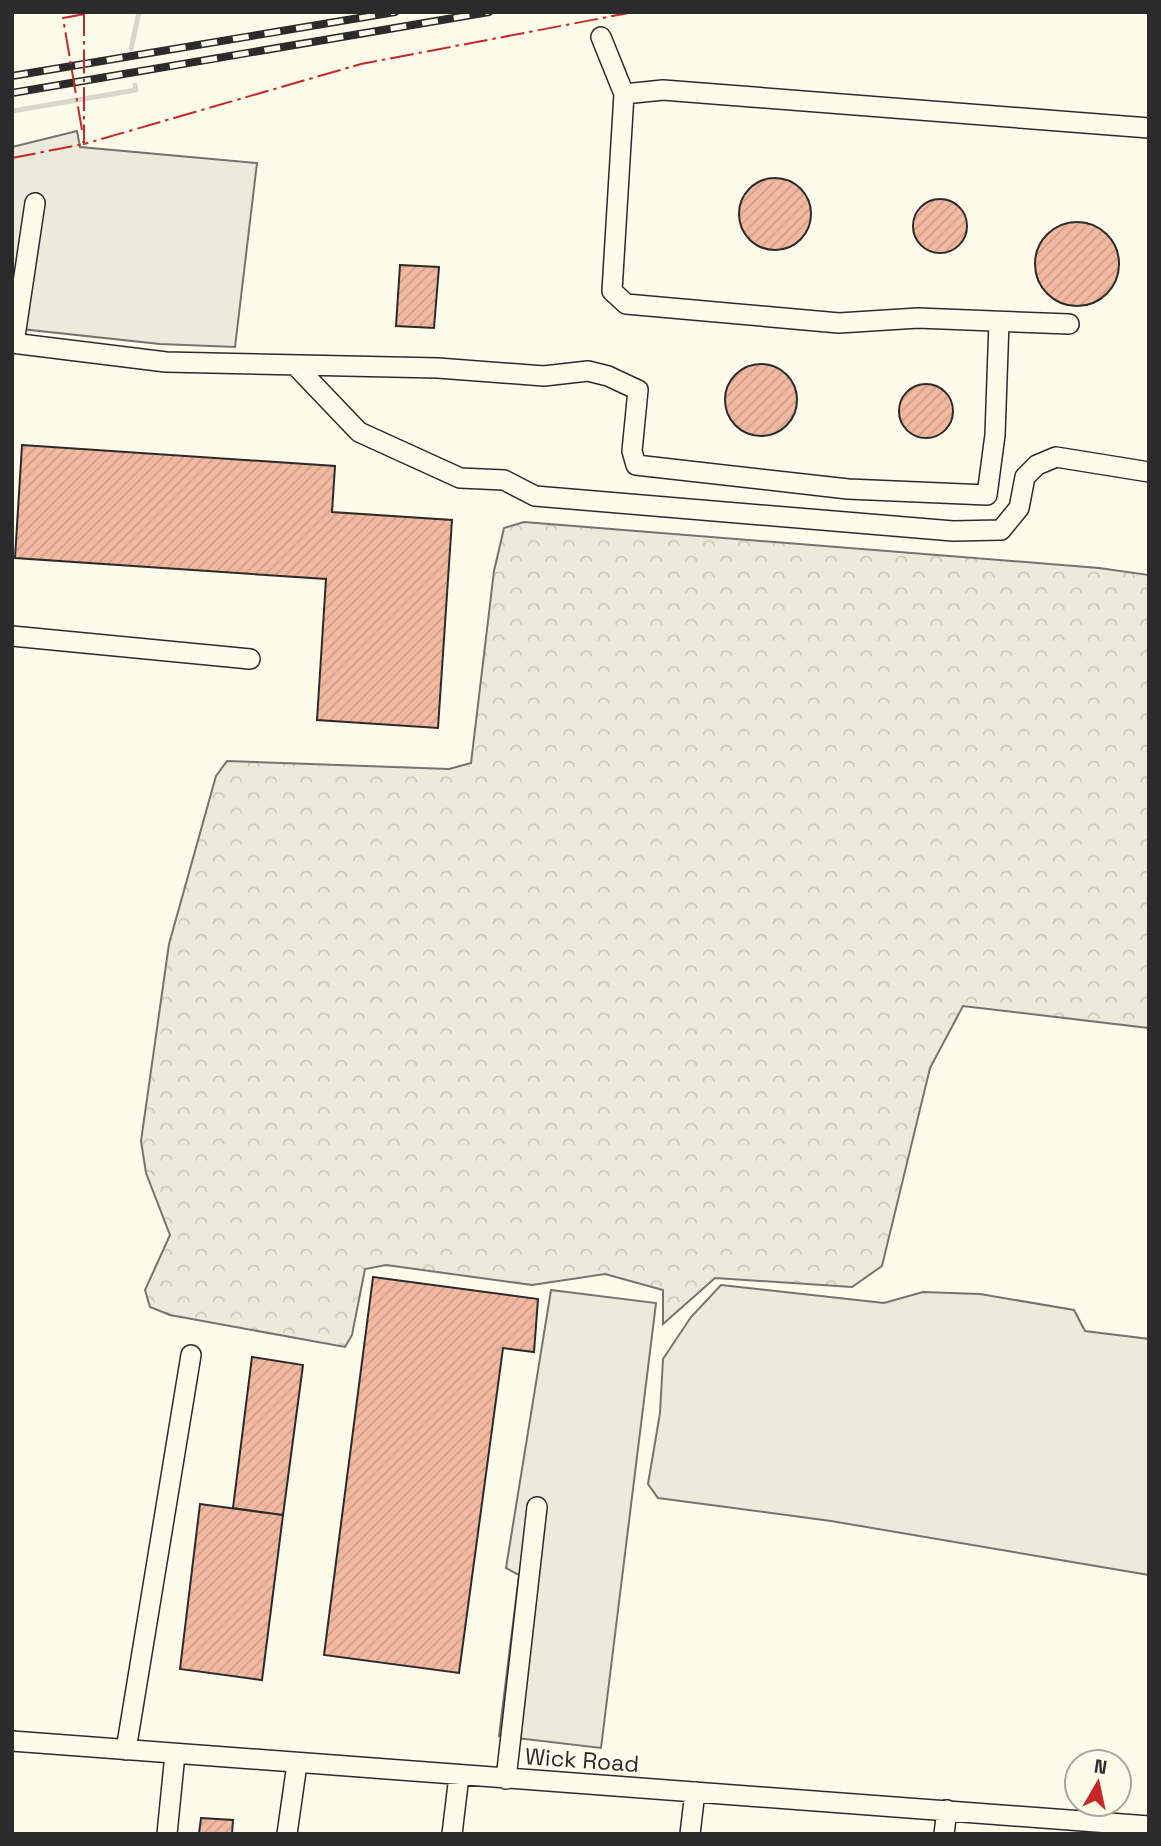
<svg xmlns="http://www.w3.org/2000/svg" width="1161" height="1846" font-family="'Space Grotesk',sans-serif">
	<defs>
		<pattern id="forest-crowns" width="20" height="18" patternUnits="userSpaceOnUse" patternTransform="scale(1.75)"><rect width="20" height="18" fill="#ecebdb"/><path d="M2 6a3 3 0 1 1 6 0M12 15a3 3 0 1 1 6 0" fill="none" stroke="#cbcabc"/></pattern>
		<pattern id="building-hatch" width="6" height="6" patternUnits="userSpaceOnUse" patternTransform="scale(1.75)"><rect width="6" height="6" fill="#f2b8a0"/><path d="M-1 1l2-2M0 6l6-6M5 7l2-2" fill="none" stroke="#d09e8a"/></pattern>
	</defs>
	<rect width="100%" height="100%" fill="#fdfbea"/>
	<path fill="#ecebdb" stroke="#74746e" stroke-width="2" d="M 721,1285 L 884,1303 L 923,1292 L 980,1294 L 1074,1310 L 1085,1331 L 1149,1339 L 1149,1575 L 831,1521 L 658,1498 L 648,1484 L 660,1413 L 663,1359 L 691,1317 Z"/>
	<path fill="url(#forest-crowns)" stroke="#74746e" stroke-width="2" d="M 524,522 L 1099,568 L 1149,575 L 1149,1028 L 963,1006 L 930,1068 L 882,1266 L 852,1287 L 715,1278 L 663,1324 L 663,1290 L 605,1274 L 532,1285 L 386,1265 L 365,1269 L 352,1335 L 345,1347 L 170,1315 L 150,1307 L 145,1290 L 170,1235 L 146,1173 L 141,1141 L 169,944 L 216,776 L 227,761 L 449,769 L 471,763 L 494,571 L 504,528 Z"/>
	<path fill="#eceadb" stroke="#74746e" stroke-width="2" d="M 77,131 L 80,147 L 257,163 L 235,347 L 160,344 L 12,328 L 12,147 Z
		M 551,1290 L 656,1303 L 601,1748 L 499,1736 L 519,1575 L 506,1568 Z"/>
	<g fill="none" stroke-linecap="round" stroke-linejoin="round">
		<path stroke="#d8d7c9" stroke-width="5" d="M 131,49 L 139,12
			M 12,111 L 136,90 L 135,85"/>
	</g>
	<path fill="url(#building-hatch)" stroke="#2b2b2b" stroke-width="2" d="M739 214a36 36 0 1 1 72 0a36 36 0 1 1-72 0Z
		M913 226a27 27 0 1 1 54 0a27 27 0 1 1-54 0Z
		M1035 264a42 42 0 1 1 84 0a42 42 0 1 1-84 0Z
		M 400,265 L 439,267 L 434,328 L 396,326 Z
		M725 400a36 36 0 1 1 72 0a36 36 0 1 1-72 0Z
		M899 411a27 27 0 1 1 54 0a27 27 0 1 1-54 0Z
		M 22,445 L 335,466 L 332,512 L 452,520 L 438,728 L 317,720 L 326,579 L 15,558 Z
		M 373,1277 L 538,1299 L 534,1352 L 503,1348 L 459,1673 L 324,1655 Z
		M 252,1357 L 303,1365 L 283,1515 L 233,1508 Z
		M 200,1504 L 283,1515 L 262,1680 L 180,1669 Z
		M 201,1818 L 233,1820 L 232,1834 L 199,1834 Z"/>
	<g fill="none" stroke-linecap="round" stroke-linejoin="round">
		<defs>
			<path id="minor" d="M 601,37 L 624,94 L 663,90 L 1149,128
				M 624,94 L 612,291 L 626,304 L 839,323 L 918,318 L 1069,324
				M 12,343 L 166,362 L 438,368 L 544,376 L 588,371 L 608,376 L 638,390 L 632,451 L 636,465 L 848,489 L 987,495 L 995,435 L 999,322
				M 14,343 L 35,203
				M 295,365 L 359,432 L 460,478 L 504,480 L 535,496 L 953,531 L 1001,530 L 1019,508 L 1025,477 L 1037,465 L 1056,457 L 1149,472
				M 12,636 L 250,659
				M 12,1741 L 1149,1826
				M 126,1750 L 191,1355
				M 506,1779 L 537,1507
				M 167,1834 L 175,1754
				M 287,1834 L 297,1764
				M 452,1834 L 459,1776
				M 690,1834 L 695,1792
				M 944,1834 L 947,1810"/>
		</defs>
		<use href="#minor" stroke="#2b2b2b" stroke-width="22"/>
		<use href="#minor" stroke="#fdfbea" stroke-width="19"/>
		<defs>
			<path id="rail" d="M 12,76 L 395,12
				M 12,93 L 489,12"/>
		</defs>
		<use href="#rail" stroke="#2b2b2b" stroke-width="8"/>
		<use href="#rail" stroke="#fdfbea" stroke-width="5" stroke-dasharray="16" stroke-linecap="butt"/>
		<path stroke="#c62828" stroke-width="2" stroke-dasharray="24 5 3.5 5" stroke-linecap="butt" d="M 84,12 L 84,144 L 361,64 L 634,12
			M 82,130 L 63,18 L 85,14
			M 12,158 L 84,144 L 83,141"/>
	</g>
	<g text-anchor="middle" stroke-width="5" stroke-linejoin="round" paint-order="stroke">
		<g font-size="23" fill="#2b2b2b" stroke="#fdfbea">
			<text transform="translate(582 1760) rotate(4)" y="8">Wick Road</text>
		</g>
	</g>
	<rect width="1161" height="1846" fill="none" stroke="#2b2b2b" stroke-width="28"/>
	<g transform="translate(1098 1783) rotate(9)"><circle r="33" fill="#fdfbea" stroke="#a9a89e" stroke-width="2"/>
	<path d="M0-5L12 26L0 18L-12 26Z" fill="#c62828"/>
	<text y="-10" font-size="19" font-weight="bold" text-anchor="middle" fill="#2b2b2b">N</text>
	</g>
</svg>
